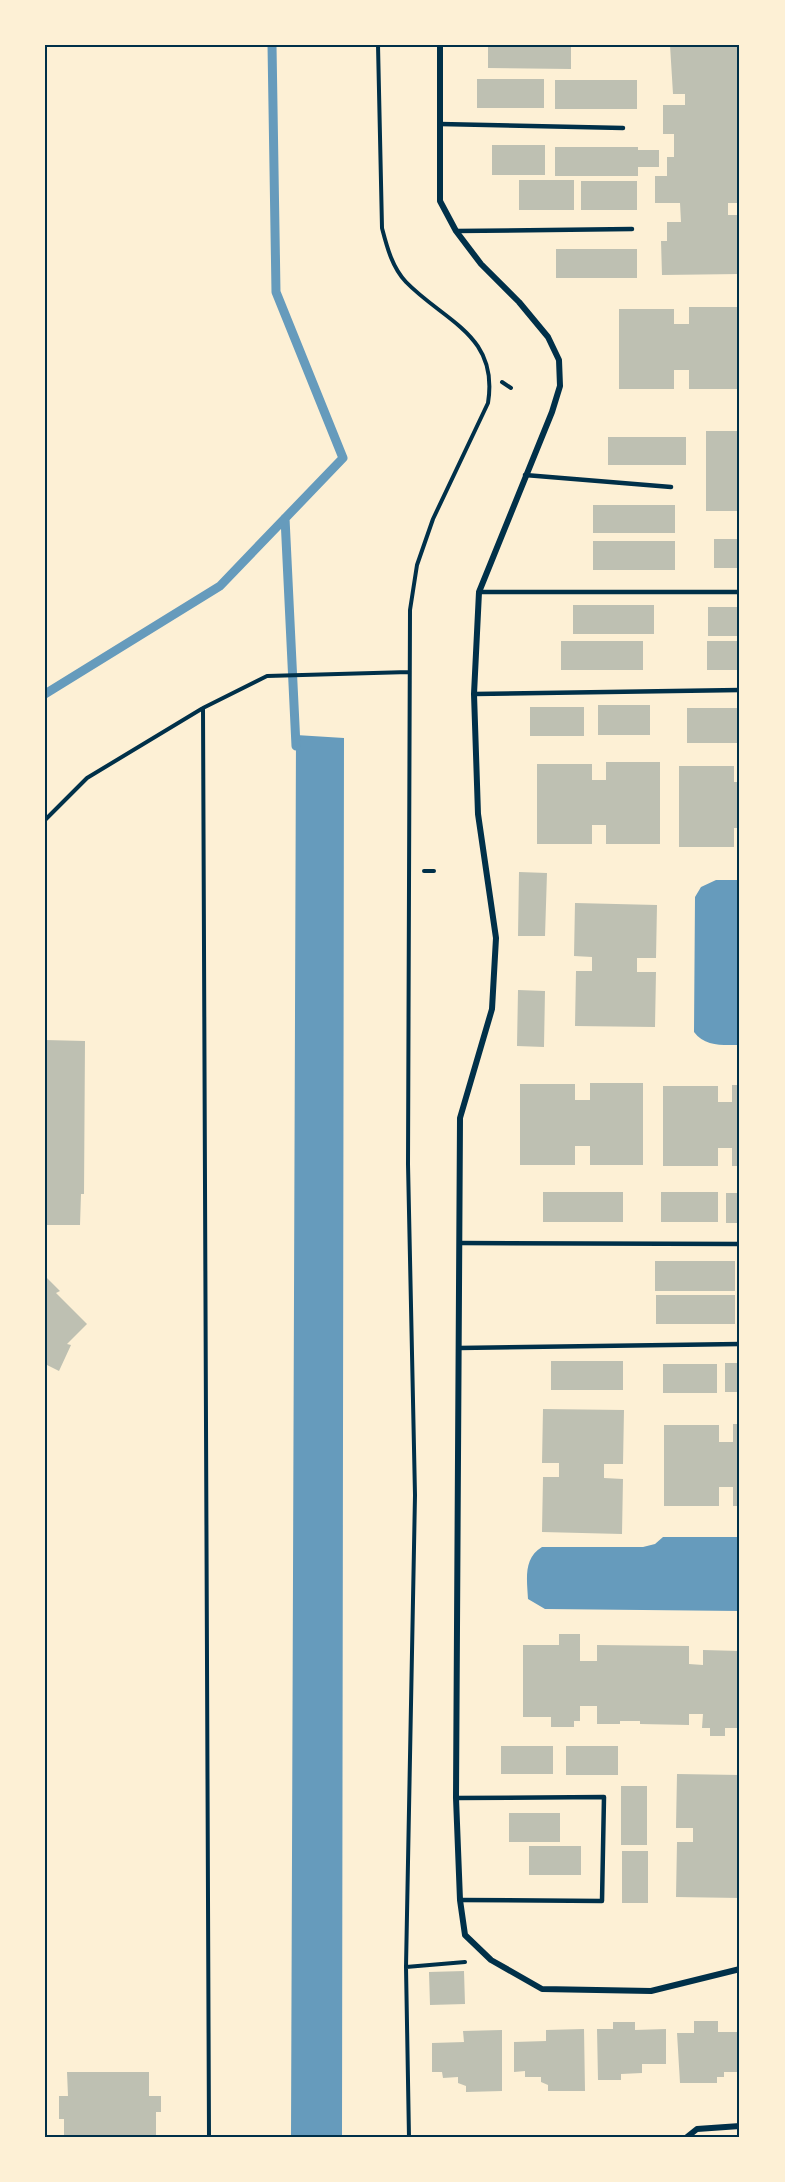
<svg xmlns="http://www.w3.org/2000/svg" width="785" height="2182" font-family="'Work Sans',sans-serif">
	<rect width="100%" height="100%" fill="#fdf0d5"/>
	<path fill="#669bbc" d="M 296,735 L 344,738 L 342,2137 L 291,2137 Z
		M 716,880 L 740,880 L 740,1045 C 723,1045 705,1047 694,1032 L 695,897 L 701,887 Z
		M 663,1537 L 740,1537 L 740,1611 L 545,1609 L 528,1599 C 527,1580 523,1558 542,1547 L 643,1547 L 655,1544 Z"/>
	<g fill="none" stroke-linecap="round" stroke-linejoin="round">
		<path stroke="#669bbc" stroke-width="9" d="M 285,518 L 296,746
			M 45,694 L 220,586 L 343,458 L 276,292 L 272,45"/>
	</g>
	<path fill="#bec0b2" d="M 488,45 L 571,45 L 571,69 L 488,68 Z
		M 670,45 L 740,45 L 740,94 L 738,94 L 738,105 L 740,105 L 740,203 L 728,203 L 728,215 L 738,215 L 738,222 L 740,222 L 740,274 L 662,275 L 661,241 L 667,241 L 667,222 L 681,222 L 680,203 L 655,203 L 655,176 L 667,176 L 667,157 L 674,157 L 674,134 L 663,134 L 663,105 L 685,105 L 685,94 L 673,94 Z
		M 477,79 L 544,79 L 544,108 L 477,108 Z
		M 555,80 L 637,80 L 637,109 L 555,109 Z
		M 492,145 L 545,145 L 545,175 L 492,175 Z
		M 555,147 L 638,147 L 638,150 L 659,150 L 659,167 L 638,167 L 638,176 L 555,176 Z
		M 519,180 L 574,180 L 574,210 L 519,210 Z
		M 581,181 L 637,181 L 637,210 L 581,210 Z
		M 556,249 L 637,249 L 637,278 L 556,278 Z
		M 689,307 L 740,307 L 740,389 L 689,389 L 689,370 L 674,370 L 674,389 L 619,389 L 619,309 L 674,309 L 674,324 L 689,324 Z
		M 706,431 L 740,431 L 740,511 L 706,511 Z
		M 608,437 L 686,437 L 686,465 L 608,465 Z
		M 593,505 L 675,505 L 675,533 L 593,533 Z
		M 714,539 L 740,539 L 740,568 L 714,568 Z
		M 593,541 L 675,541 L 675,570 L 593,570 Z
		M 573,605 L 654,605 L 654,634 L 573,634 Z
		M 708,607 L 740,607 L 740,636 L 708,636 Z
		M 561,641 L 643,641 L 643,670 L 561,670 Z
		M 707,641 L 740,641 L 740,670 L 707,670 Z
		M 598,705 L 650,705 L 650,735 L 598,735 Z
		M 530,707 L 584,707 L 584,736 L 530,736 Z
		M 687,708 L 740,708 L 740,743 L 687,743 Z
		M 606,762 L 660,762 L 660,844 L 606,844 L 606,825 L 592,825 L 592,844 L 537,844 L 537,764 L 592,764 L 592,780 L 606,780 Z
		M 679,766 L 734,766 L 734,782 L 740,782 L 740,828 L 734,828 L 734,847 L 679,847 Z
		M 519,872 L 547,873 L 545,936 L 518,936 Z
		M 575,903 L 657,905 L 656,958 L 637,958 L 637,972 L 656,972 L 655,1027 L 575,1026 L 576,971 L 592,971 L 592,957 L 574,956 Z
		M 518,990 L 545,991 L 544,1047 L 517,1046 Z
		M 45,1040 L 85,1041 L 84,1194 L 81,1194 L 80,1225 L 45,1225 Z
		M 590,1083 L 643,1083 L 643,1165 L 590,1165 L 590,1146 L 575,1146 L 575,1165 L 520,1165 L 520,1084 L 575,1084 L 575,1100 L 590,1100 Z
		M 732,1085 L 740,1085 L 740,1166 L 732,1166 L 732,1148 L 718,1148 L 718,1166 L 663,1166 L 663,1086 L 718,1086 L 718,1102 L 732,1102 Z
		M 543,1192 L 623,1192 L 623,1222 L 543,1222 Z
		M 661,1192 L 718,1192 L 718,1222 L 661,1222 Z
		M 726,1193 L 740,1193 L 740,1223 L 726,1223 Z
		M 655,1261 L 735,1261 L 735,1291 L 655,1291 Z
		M 45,1276 L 60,1291 L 56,1293 L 87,1324 L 67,1344 L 71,1345 L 59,1371 L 45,1364 Z
		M 656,1295 L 735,1295 L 735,1324 L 656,1324 Z
		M 551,1361 L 623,1361 L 623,1390 L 551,1390 Z
		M 725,1363 L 740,1363 L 740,1392 L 725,1392 Z
		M 663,1364 L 717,1364 L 717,1393 L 663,1393 Z
		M 543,1409 L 624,1410 L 623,1464 L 604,1464 L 604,1478 L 623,1479 L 622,1534 L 542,1532 L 543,1477 L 559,1477 L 559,1463 L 542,1463 Z
		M 733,1424 L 740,1424 L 740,1506 L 733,1506 L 733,1487 L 719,1487 L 719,1506 L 664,1506 L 664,1425 L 719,1425 L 719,1442 L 733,1442 Z
		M 559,1634 L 580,1634 L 580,1661 L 597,1661 L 597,1645 L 689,1646 L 689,1664 L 703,1665 L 703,1650 L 740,1651 L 740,1728 L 725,1728 L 725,1736 L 710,1736 L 710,1728 L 702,1728 L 703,1714 L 689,1714 L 689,1725 L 640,1724 L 640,1721 L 620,1721 L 620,1724 L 597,1724 L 597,1706 L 580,1706 L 580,1721 L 574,1721 L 574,1727 L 551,1727 L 551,1717 L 523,1717 L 523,1645 L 559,1645 Z
		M 501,1746 L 553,1746 L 553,1774 L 501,1774 Z
		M 566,1746 L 618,1746 L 618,1775 L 566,1775 Z
		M 677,1774 L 740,1775 L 740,1898 L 676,1897 L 677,1842 L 693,1842 L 693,1828 L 676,1828 Z
		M 621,1786 L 647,1786 L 647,1845 L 621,1845 Z
		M 509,1813 L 560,1813 L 560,1842 L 509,1842 Z
		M 529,1846 L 581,1846 L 581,1875 L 529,1875 Z
		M 622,1851 L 648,1851 L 648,1903 L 622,1903 Z
		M 464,1971 L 465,2004 L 430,2005 L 429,1972 Z
		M 694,2021 L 718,2021 L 718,2032 L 740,2032 L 740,2072 L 724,2072 L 724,2077 L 717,2077 L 717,2083 L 680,2083 L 677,2033 L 694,2033 Z
		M 613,2022 L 635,2022 L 635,2030 L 666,2029 L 666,2064 L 642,2064 L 642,2073 L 621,2074 L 621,2080 L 598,2080 L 597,2029 L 613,2029 Z
		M 584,2029 L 585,2091 L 548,2091 L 548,2085 L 541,2082 L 541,2077 L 525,2077 L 525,2071 L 514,2072 L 514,2042 L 546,2041 L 546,2030 Z
		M 502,2030 L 502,2091 L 466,2092 L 466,2086 L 458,2083 L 458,2077 L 443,2078 L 442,2072 L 432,2072 L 432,2043 L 464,2042 L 463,2031 Z
		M 67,2072 L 149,2072 L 149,2096 L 161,2096 L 161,2112 L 156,2112 L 156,2137 L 64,2137 L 64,2119 L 59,2119 L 59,2096 L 68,2096 Z"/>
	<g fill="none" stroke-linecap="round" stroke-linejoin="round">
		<path stroke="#003049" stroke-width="4" d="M 378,45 L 382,228 C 387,247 392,267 406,282 C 445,322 499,335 488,403 L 433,519 L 417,565 L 410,610 L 408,1164 L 415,1495 L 406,1967 L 409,2137
			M 502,382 L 511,388
			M 203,708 L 209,2137
			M 45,820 L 87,778 L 203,708 L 267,676 L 409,672
			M 424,871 L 434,871
			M 406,1967 L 465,1962"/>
		<path stroke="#003049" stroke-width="4.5" d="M 440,124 L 623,128
			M 456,231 L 632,229
			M 525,475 L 671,487
			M 479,592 L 740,592
			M 474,694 L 740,690
			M 460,1243 L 740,1244
			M 459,1348 L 740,1344
			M 456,1798 L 604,1797 L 602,1901 L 460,1900"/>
		<path stroke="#003049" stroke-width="6" d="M 440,45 L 440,201 L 456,231 L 481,264 L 519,302 L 548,337 L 559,360 L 560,386 L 552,412 L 479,592 L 474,694 L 478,814 L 496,938 L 492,1009 L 460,1118 L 456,1798 L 460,1900 L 465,1935 L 491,1960 L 542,1989 L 651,1991 L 740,1969
			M 687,2137 L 697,2129 L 740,2126"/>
	</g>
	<rect width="785" height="2182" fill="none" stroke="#fdf0d5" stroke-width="93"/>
	<rect x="46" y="46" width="692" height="2090" fill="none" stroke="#003049" stroke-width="2"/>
</svg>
